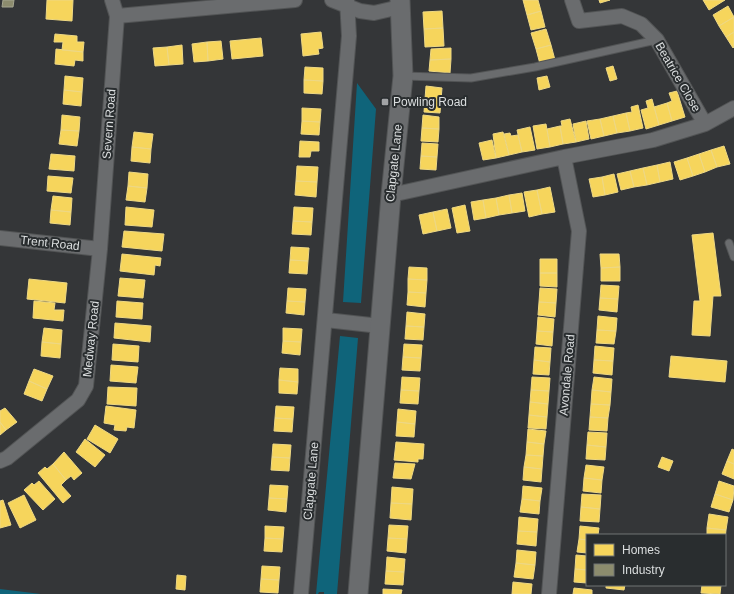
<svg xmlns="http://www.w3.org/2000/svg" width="734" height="594" font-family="Arial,sans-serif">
	<rect width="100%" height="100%" fill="#343638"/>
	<path fill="#0f647a" d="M 357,83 L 376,109 L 361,303 L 343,302 Z
		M 340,336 L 358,338 L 337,594 L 324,594 L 324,592 L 319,592 L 318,594 L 316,594 Z
		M 0,589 L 41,594 L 0,594 Z"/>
	<path fill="#f6d55c" stroke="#eed883" d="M 47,0 L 73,0 L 72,21 L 46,19 Z
		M 523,0 L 538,0 L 541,11 L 527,15 Z
		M 599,0 L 610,0 L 600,3 Z
		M 703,0 L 725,0 L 709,10 Z
		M 728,6 L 734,17 L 719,26 L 713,15 Z
		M 442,11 L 443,28 L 424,29 L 423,12 Z
		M 541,11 L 545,27 L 531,30 L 527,15 Z
		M 734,17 L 734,32 L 726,37 L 719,26 Z
		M 443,28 L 444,46 L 425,47 L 424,29 Z
		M 546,29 L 551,45 L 536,49 L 531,33 Z
		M 321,32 L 323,48 L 318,49 L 319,54 L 303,56 L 301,34 Z
		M 734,32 L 734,47 L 733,48 L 726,37 Z
		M 55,34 L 77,36 L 77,42 L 84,42 L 83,52 L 62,50 L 63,42 L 54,42 Z
		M 261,38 L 263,56 L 232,59 L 230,41 Z
		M 221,41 L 223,59 L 208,61 L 207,42 Z
		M 207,42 L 208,61 L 194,62 L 192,44 Z
		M 182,45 L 183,64 L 169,65 L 167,47 Z
		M 551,45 L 555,60 L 540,64 L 536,49 Z
		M 167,47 L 169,65 L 155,66 L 153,48 Z
		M 451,48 L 451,59 L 430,60 L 431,49 Z
		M 56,49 L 83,52 L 83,61 L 75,60 L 74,66 L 55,64 Z
		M 451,59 L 450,73 L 429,71 L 430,60 Z
		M 613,66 L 617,79 L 610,81 L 606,68 Z
		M 305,67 L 323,68 L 323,81 L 304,80 Z
		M 65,76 L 83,78 L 82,92 L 64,90 Z
		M 547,76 L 550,87 L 539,90 L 537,78 Z
		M 304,80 L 323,81 L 322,94 L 304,93 Z
		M 426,86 L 442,88 L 441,100 L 425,99 Z
		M 64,90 L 82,92 L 81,106 L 63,104 Z
		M 677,91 L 685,117 L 672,121 L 667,103 L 672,101 L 669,93 Z
		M 425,99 L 441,100 L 440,113 L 424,112 Z
		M 652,99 L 659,125 L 646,129 L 641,110 L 648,108 L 646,101 Z
		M 667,103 L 672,121 L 659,125 L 654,107 Z
		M 638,105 L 643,128 L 630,131 L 626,113 L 632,112 L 631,107 Z
		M 302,108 L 321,109 L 320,122 L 302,121 Z
		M 626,113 L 630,131 L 617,133 L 613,116 Z
		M 62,115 L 80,117 L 79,131 L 61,130 Z
		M 423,115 L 439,117 L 439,129 L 422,128 Z
		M 613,116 L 617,133 L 604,136 L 600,119 Z
		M 570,119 L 576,142 L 563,144 L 560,126 L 562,126 L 561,121 Z
		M 600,119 L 604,136 L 591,139 L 587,121 Z
		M 302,121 L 320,122 L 319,135 L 301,134 Z
		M 586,121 L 589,139 L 576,142 L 573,124 Z
		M 546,124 L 550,147 L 537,149 L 533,126 Z
		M 560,126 L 563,144 L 550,147 L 547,129 Z
		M 530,127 L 535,150 L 522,152 L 517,130 Z
		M 422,128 L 439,129 L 438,142 L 421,141 Z
		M 61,130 L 79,131 L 77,146 L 59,144 Z
		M 134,132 L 153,134 L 151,149 L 132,147 Z
		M 503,132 L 509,155 L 496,158 L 493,134 Z
		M 510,133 L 511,136 L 518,135 L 522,152 L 509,155 L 504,134 Z
		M 492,140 L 496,158 L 483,160 L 479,143 Z
		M 300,141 L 319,142 L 319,151 L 311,151 L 310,157 L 299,157 Z
		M 422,143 L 438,144 L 437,157 L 421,156 Z
		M 724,146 L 730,164 L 717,167 L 711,150 Z
		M 132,147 L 151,149 L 150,163 L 131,161 Z
		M 711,150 L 717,167 L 705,172 L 699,154 Z
		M 51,154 L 75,156 L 74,171 L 49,169 Z
		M 699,154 L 705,172 L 693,176 L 687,158 Z
		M 421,156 L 437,157 L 436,170 L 420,169 Z
		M 687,158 L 693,176 L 680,180 L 674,162 Z
		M 670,162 L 673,179 L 660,182 L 657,165 Z
		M 657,165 L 660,182 L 647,185 L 643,168 Z
		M 297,166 L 318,167 L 317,182 L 296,181 Z
		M 643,168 L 647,185 L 634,187 L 630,171 Z
		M 630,171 L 634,187 L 621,190 L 617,174 Z
		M 129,172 L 148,174 L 147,188 L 128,186 Z
		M 614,174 L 618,192 L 605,195 L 602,177 Z
		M 48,176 L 73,178 L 71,193 L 47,191 Z
		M 602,177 L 605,195 L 593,197 L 589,179 Z
		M 296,181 L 317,182 L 316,197 L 295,195 Z
		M 128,186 L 147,188 L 145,202 L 126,200 Z
		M 550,187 L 555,212 L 542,214 L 537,190 Z
		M 537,190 L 542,214 L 529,217 L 524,192 Z
		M 522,193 L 525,211 L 512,213 L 509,195 Z
		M 509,195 L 512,213 L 499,215 L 496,198 Z
		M 53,196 L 72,198 L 71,212 L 51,210 Z
		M 496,198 L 499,215 L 486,218 L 483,200 Z
		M 483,200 L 486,218 L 474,220 L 471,202 Z
		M 465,205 L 470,231 L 457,233 L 452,208 Z
		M 126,207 L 154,210 L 152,227 L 125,225 Z
		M 294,207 L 313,208 L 312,222 L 293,221 Z
		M 447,209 L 451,228 L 437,231 L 433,212 Z
		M 51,210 L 71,212 L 70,225 L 50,223 Z
		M 433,212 L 437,231 L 423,234 L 419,215 Z
		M 293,221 L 312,222 L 311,235 L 292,234 Z
		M 124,231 L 164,234 L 162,251 L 122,247 Z
		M 713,233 L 721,296 L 713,296 L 710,336 L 692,335 L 694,301 L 700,301 L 692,235 Z
		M 291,247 L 309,248 L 308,261 L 290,260 Z
		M 122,254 L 161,258 L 160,266 L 155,265 L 154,275 L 120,271 Z
		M 600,254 L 619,254 L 620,267 L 601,268 Z
		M 540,259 L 557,259 L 557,273 L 540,273 Z
		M 290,260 L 308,261 L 307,274 L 289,273 Z
		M 409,267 L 427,268 L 427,280 L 408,279 Z
		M 620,267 L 620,281 L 601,281 L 601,268 Z
		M 540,273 L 557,273 L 557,287 L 540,286 Z
		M 120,278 L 145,280 L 143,298 L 118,296 Z
		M 29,279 L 67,283 L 65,303 L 27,299 Z
		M 408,279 L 427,280 L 426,293 L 408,292 Z
		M 601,285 L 619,286 L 618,299 L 600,298 Z
		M 288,288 L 306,289 L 305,302 L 287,301 Z
		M 540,288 L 557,289 L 556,303 L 539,302 Z
		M 408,292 L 426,293 L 425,307 L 407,305 Z
		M 600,298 L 618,299 L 617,312 L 599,310 Z
		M 34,301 L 55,303 L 54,310 L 64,310 L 63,321 L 33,318 Z
		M 117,301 L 143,303 L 142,319 L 116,317 Z
		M 287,301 L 305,302 L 304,315 L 286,313 Z
		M 539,302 L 556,303 L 555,317 L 538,315 Z
		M 407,312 L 425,314 L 424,327 L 406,326 Z
		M 598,316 L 617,318 L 616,331 L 597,330 Z
		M 538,317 L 554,319 L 553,332 L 537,331 Z
		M 115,323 L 151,326 L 150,342 L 114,338 Z
		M 406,326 L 424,327 L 423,340 L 405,339 Z
		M 44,328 L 62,330 L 61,344 L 42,342 Z
		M 283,328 L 302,329 L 301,342 L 283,341 Z
		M 597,330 L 616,331 L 614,344 L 596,343 Z
		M 537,331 L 553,332 L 552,346 L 536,344 Z
		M 283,341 L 301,342 L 300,355 L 282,353 Z
		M 42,342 L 61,344 L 60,358 L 41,356 Z
		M 113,344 L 139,346 L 138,362 L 112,360 Z
		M 404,344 L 422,345 L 421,358 L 403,357 Z
		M 595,346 L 614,348 L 613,361 L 594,360 Z
		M 535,347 L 551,348 L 550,362 L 534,360 Z
		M 671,356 L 727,361 L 725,382 L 669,377 Z
		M 403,357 L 421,358 L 420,371 L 402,370 Z
		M 534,360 L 550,362 L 549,375 L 533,374 Z
		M 594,360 L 613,361 L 612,375 L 593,373 Z
		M 111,365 L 138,367 L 136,383 L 110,381 Z
		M 280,368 L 298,369 L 298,382 L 279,380 Z
		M 34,369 L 53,376 L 47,389 L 29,381 Z
		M 402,377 L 420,378 L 419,391 L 401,390 Z
		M 532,377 L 550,378 L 549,391 L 531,390 Z
		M 594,377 L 612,379 L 611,392 L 592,390 Z
		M 279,380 L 298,382 L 297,394 L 279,393 Z
		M 29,381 L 47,389 L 42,401 L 24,394 Z
		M 108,387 L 137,388 L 136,406 L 107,404 Z
		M 401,390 L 419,391 L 418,404 L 400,403 Z
		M 531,390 L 549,391 L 548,404 L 530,402 Z
		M 592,390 L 611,392 L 610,405 L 591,404 Z
		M 530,402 L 548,404 L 547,417 L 529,415 Z
		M 591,404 L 610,405 L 608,418 L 590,417 Z
		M 106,406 L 136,410 L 134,428 L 127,427 L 126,431 L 114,430 L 115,425 L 104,423 Z
		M 276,406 L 294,407 L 293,419 L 275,418 Z
		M 5,408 L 17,422 L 6,430 L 0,422 L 0,411 Z
		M 398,409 L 416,411 L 415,424 L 397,422 Z
		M 529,415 L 547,417 L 546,429 L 528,428 Z
		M 590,417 L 608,418 L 607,431 L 589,430 Z
		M 275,418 L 293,419 L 292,432 L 274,431 Z
		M 0,422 L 6,430 L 0,435 Z
		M 397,422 L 415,424 L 414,437 L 396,436 Z
		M 95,425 L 118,439 L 110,453 L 87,439 Z
		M 528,429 L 546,431 L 544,444 L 527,442 Z
		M 588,432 L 607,433 L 606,447 L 587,445 Z
		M 85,439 L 105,455 L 95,467 L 76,452 Z
		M 396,442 L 424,444 L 423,459 L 418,459 L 418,462 L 394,460 Z
		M 527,442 L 544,444 L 543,456 L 526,455 Z
		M 273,444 L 291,445 L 290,458 L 272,457 Z
		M 587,445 L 606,447 L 605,460 L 586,459 Z
		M 732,449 L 734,450 L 734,464 L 727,461 Z
		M 64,452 L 82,473 L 74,480 L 71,476 L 66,480 L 53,464 Z
		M 526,455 L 543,456 L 542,469 L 524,467 Z
		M 272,457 L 290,458 L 289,471 L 271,470 Z
		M 662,457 L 673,461 L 669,471 L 658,467 Z
		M 727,461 L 734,464 L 734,479 L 722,474 Z
		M 395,463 L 415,464 L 411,479 L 393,478 Z
		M 53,464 L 66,480 L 61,485 L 71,496 L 63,503 L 38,473 L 45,467 L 47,469 Z
		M 586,465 L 604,467 L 602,480 L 584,478 Z
		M 524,467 L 542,469 L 541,482 L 523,480 Z
		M 584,478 L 602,480 L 601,493 L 583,491 Z
		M 39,481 L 55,499 L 43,510 L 24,490 L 32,483 L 34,485 Z
		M 719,481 L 734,486 L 733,500 L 715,494 Z
		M 270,485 L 288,486 L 287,499 L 269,498 Z
		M 523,486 L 542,488 L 540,501 L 522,499 Z
		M 392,487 L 413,489 L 412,504 L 391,503 Z
		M 582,494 L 601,495 L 600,509 L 581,507 Z
		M 715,494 L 733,500 L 729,512 L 711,507 Z
		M 24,495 L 36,520 L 20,528 L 8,503 Z
		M 269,498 L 287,499 L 286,512 L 268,510 Z
		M 522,499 L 540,501 L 539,514 L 520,512 Z
		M 3,500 L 11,525 L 0,528 L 0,501 Z
		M 391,503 L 412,504 L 411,520 L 390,518 Z
		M 581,507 L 600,509 L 599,522 L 580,521 Z
		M 709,514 L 728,517 L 726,530 L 707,528 Z
		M 519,517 L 538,519 L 537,532 L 518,531 Z
		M 389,525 L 408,526 L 407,539 L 388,538 Z
		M 265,526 L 284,527 L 283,539 L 265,538 Z
		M 580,526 L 599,528 L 598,535 L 587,535 L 587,540 L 579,539 Z
		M 707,528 L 726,530 L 725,540 L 725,535 L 707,535 Z
		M 518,531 L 537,532 L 536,546 L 517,544 Z
		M 265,538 L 283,539 L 282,552 L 264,551 Z
		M 388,538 L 407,539 L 406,553 L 387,551 Z
		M 579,539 L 587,540 L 587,553 L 577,552 Z
		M 517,550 L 536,552 L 535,565 L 516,563 Z
		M 576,555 L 587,556 L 587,570 L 575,569 Z
		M 387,557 L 405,559 L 404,572 L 386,571 Z
		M 516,563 L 535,565 L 533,579 L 514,577 Z
		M 262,566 L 280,567 L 279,580 L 261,579 Z
		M 575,569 L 587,570 L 587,583 L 574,582 Z
		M 386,571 L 404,572 L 403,585 L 385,584 Z
		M 177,575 L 186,576 L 185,590 L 176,589 Z
		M 261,579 L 279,580 L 278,593 L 260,592 Z
		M 513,582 L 532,584 L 531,594 L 512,594 Z
		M 606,585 L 625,585 L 624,590 L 606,588 Z
		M 702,585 L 721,585 L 720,594 L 701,593 Z
		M 574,588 L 592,590 L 592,594 L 573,594 Z
		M 383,589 L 402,590 L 401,594 L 383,594 Z"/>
	<path fill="#8c8c6e" stroke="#a4a590" d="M 3,0 L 14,0 L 13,7 L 2,7 Z"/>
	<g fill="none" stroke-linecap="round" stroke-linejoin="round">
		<defs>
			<path id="lane" d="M 403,76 L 471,78 L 535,67 L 656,40
				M 729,243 L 734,257"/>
			<path id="street" d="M 332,0 L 360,11 L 374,13 L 400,7
				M 572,0 L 579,21 L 622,16 L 641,24 L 657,40 L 705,124
				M 117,16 L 295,0
				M 391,195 L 564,157 L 653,140 L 705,124 L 734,108
				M 0,238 L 100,249
				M 326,320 L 380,326
				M 0,461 L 7,458 L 78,400 L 86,386 L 100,249 L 117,16 L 112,0
				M 301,594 L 349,36 L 347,0
				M 549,594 L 579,231 L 564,157"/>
			<path id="secondary" d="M 358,594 L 391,195 L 403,76 L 400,0"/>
		</defs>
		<use href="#lane" stroke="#525455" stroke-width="9"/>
		<use href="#street" stroke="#525455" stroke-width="16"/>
		<use href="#secondary" stroke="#525455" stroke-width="21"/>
		<use href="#lane" stroke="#6a6c6e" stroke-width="7"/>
		<use href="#street" stroke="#6a6c6e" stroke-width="14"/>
		<use href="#secondary" stroke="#6a6c6e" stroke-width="19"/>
	</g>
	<rect fill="#a1a3a5" stroke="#292d2f" stroke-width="1.5" x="381" y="98" width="8" height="8" rx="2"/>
	<g text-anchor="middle" stroke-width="4" stroke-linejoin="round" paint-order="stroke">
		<g font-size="12" fill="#dbdedf" stroke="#292d2f">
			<text transform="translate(678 77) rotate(60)" y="4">Beatrice Close</text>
			<text transform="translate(109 124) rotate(-86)" y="4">Severn Road</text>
			<text transform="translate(394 163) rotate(-84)" y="4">Clapgate Lane</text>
			<text transform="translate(50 243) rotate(6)" y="4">Trent Road</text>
			<text transform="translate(91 339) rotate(-84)" y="4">Medway Road</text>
			<text transform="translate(567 375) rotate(-85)" y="4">Avondale Road</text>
			<text transform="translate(311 481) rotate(-85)" y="4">Clapgate Lane</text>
		</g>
		<g font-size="12" fill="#dbdedf" stroke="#292d2f" text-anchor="start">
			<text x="393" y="106">Powling Road</text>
		</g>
	</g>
	<rect x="586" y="534" width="140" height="52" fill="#292d2f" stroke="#707475"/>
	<rect x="594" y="544" width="20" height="12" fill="#f6d55c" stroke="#707475"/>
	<text x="622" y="554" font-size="12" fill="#dbdedf">Homes</text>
	<rect x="594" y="564" width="20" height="12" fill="#8c8c6e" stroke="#707475"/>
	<text x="622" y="574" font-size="12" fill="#dbdedf">Industry</text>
</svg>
